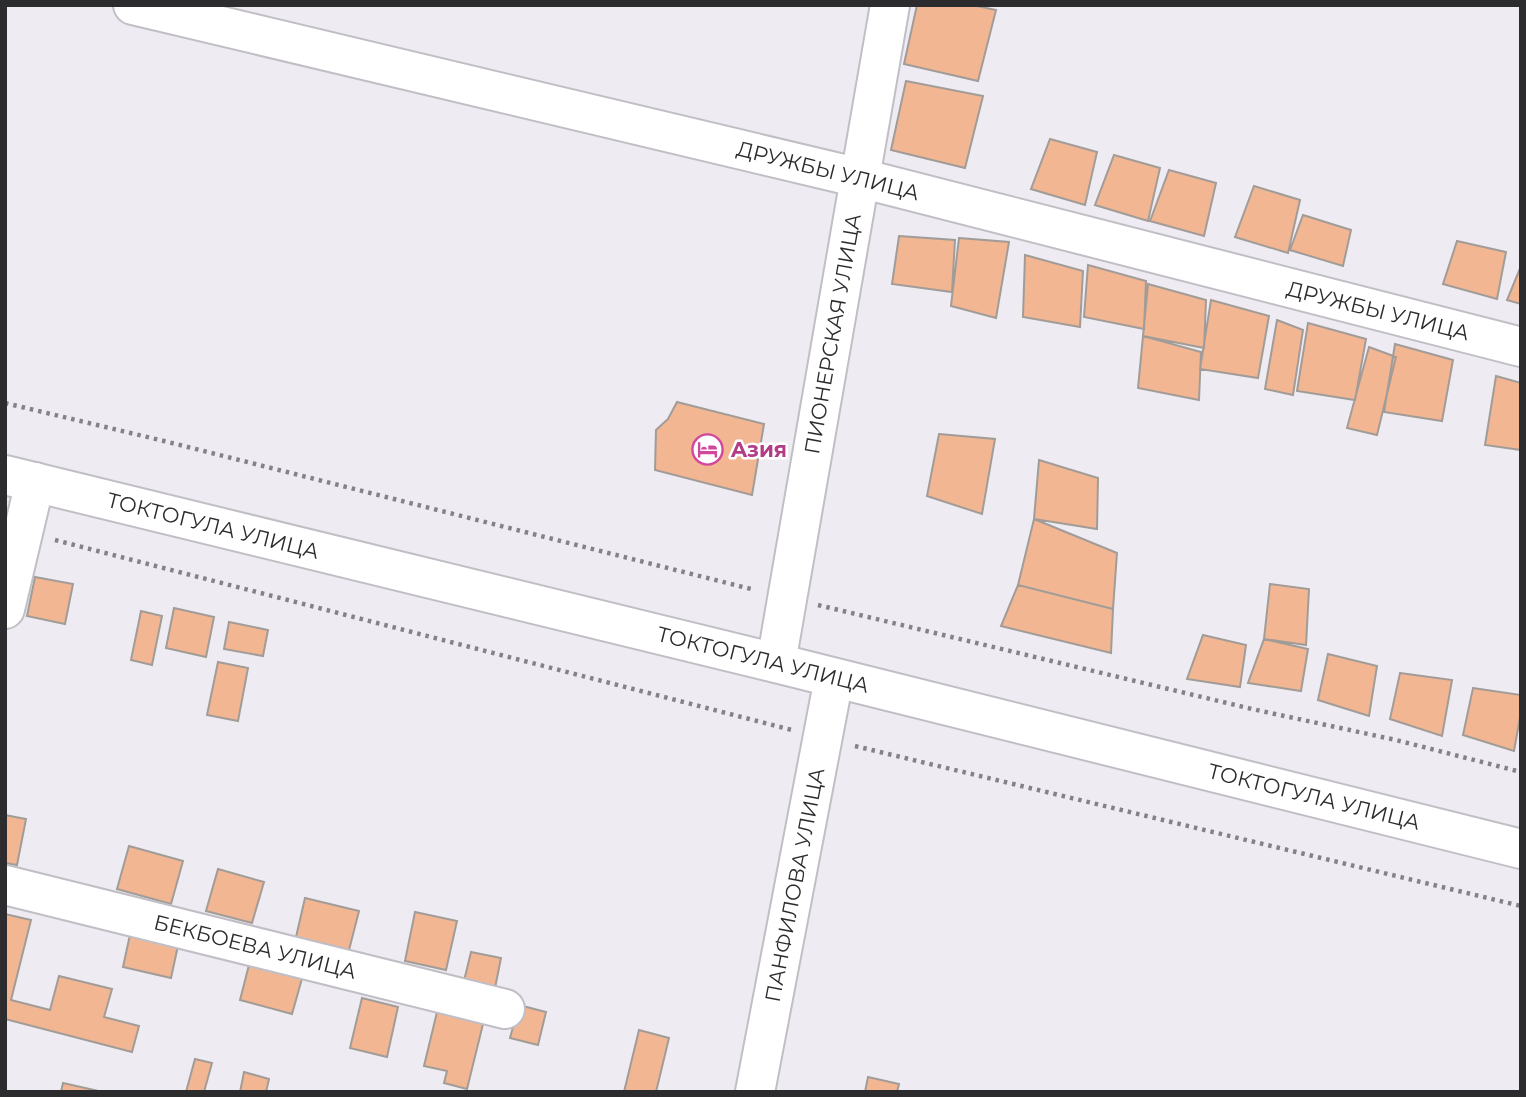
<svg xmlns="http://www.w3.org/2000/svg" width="1526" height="1097" font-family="Montserrat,sans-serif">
	<rect width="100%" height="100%" fill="#eeebf2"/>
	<path fill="#f2b693" stroke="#a29c98" stroke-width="2" d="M 917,5 L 972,5 L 996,10 L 978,81 L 904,64 Z
		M 906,81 L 983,96 L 965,168 L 891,150 Z
		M 1050,139 L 1097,152 L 1085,205 L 1031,189 Z
		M 1114,155 L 1160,168 L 1148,221 L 1095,205 Z
		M 1169,170 L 1216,183 L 1204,236 L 1150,221 Z
		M 1254,186 L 1300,200 L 1288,253 L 1235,237 Z
		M 1303,215 L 1351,230 L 1343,266 L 1290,250 Z
		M 899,236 L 955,240 L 952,292 L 892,284 Z
		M 959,238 L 1009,242 L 996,318 L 951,306 Z
		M 1457,241 L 1506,252 L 1497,299 L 1443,284 Z
		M 1025,255 L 1083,271 L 1080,327 L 1023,317 Z
		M 1088,265 L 1146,281 L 1144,329 L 1084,317 Z
		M 1521,266 L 1521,304 L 1507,300 Z
		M 1148,284 L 1206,300 L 1204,348 L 1143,336 Z
		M 1211,300 L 1269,316 L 1258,378 L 1200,369 Z
		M 1277,320 L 1303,330 L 1293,395 L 1265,389 Z
		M 1308,323 L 1366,339 L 1355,400 L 1297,391 Z
		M 1143,336 L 1201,352 L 1199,400 L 1138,388 Z
		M 1395,344 L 1453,360 L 1442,421 L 1384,412 Z
		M 1369,347 L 1396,357 L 1377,435 L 1347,428 Z
		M 1496,376 L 1521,383 L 1521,450 L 1485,445 Z
		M 677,402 L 764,424 L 752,495 L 655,470 L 656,430 L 668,419 Z
		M 939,434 L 995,439 L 982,514 L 927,496 Z
		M 1039,460 L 1098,478 L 1097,529 L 1034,519 Z
		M 1034,519 L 1117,553 L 1113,609 L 1018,585 Z
		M 35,577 L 73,584 L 65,624 L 27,616 Z
		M 1270,584 L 1309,589 L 1306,645 L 1264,639 Z
		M 1018,585 L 1113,609 L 1111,653 L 1001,626 Z
		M 174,608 L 214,617 L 206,657 L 166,648 Z
		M 141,611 L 162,616 L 152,665 L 131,660 Z
		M 229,622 L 268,630 L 263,656 L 224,649 Z
		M 1203,635 L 1246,645 L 1240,687 L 1187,679 Z
		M 1264,639 L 1308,649 L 1301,691 L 1248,683 Z
		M 1328,654 L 1377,666 L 1369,716 L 1318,700 Z
		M 218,662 L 248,668 L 238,721 L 207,715 Z
		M 1400,673 L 1452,680 L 1442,736 L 1390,719 Z
		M 1473,688 L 1521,695 L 1521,712 L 1514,751 L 1463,735 Z
		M 5,815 L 26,819 L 17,865 L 5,863 Z
		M 129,846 L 183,861 L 171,904 L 117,889 Z
		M 218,869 L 264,882 L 252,923 L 206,911 Z
		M 305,898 L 359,911 L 349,950 L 296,937 Z
		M 415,912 L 457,921 L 446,970 L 405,961 Z
		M 5,914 L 31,920 L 11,1000 L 50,1010 L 59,976 L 112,989 L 104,1017 L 139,1026 L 132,1052 L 5,1019 Z
		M 131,930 L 179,941 L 171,978 L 123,967 Z
		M 471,952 L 501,958 L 495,988 L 464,981 Z
		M 250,961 L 303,975 L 292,1014 L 240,1000 Z
		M 362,998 L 398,1007 L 387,1057 L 350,1048 Z
		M 519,1005 L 546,1012 L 538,1045 L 510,1038 Z
		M 437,1012 L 483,1024 L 467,1089 L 444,1083 L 447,1071 L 424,1066 Z
		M 639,1030 L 669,1038 L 656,1092 L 624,1092 Z
		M 195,1059 L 212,1063 L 204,1092 L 186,1092 Z
		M 244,1072 L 269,1079 L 266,1092 L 240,1092 Z
		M 868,1077 L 899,1084 L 897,1092 L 865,1092 Z
		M 63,1083 L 103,1092 L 61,1092 Z"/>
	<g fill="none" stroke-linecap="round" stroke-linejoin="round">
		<defs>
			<path id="minor" d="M 133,5 L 860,178 L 1521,347
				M 5,609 L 35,482
				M 776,663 L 890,5
				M 5,885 L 505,1009
				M 755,1092 L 834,678"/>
			<path id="highway" d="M 5,475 L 776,663 L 1521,849"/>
		</defs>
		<use href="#minor" stroke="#c1bfc5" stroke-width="42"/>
		<use href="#highway" stroke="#c1bfc5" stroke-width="42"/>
		<path stroke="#848287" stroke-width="4.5" stroke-dasharray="3.5 5" stroke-linecap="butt" d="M 5,403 L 164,441 L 755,590
			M 55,540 L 792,730
			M 818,605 L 1252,709 L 1396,740 L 1521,772
			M 855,746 L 1521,906"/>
		<use href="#minor" stroke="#fff" stroke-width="38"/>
		<use href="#highway" stroke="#fff" stroke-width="38"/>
	</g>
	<defs>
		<symbol id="hotel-ring" viewBox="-11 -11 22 22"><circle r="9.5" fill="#fff" stroke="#d1479c" stroke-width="1.5"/><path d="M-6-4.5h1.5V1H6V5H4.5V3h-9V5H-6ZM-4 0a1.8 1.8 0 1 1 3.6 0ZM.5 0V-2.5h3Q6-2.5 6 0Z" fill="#d1479c"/></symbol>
	</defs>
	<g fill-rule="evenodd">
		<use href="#hotel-ring" x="690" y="432" width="35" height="35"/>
	</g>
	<g text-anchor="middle" stroke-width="5" stroke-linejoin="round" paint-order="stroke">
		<g font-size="21" fill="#2c2b2e" stroke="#fff">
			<text transform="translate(828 171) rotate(14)" y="7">ДРУЖБЫ УЛИЦА</text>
			<text transform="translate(1378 311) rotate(14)" y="7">ДРУЖБЫ УЛИЦА</text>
			<text transform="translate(833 334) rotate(-80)" y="7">ПИОНЕРСКАЯ УЛИЦА</text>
			<text transform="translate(213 526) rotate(14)" y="7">ТОКТОГУЛА УЛИЦА</text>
			<text transform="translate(763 660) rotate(14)" y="7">ТОКТОГУЛА УЛИЦА</text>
			<text transform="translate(1314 797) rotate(14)" y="7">ТОКТОГУЛА УЛИЦА</text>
			<text transform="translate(795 885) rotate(-79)" y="7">ПАНФИЛОВА УЛИЦА</text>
			<text transform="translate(255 947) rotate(14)" y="7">БЕКБОЕВА УЛИЦА</text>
		</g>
		<g font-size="21" font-weight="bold" fill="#b23c85" stroke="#fff" text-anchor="start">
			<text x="731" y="457">Aзия</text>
		</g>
	</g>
	<rect width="1526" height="1097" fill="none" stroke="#2c2b2e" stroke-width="14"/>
</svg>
